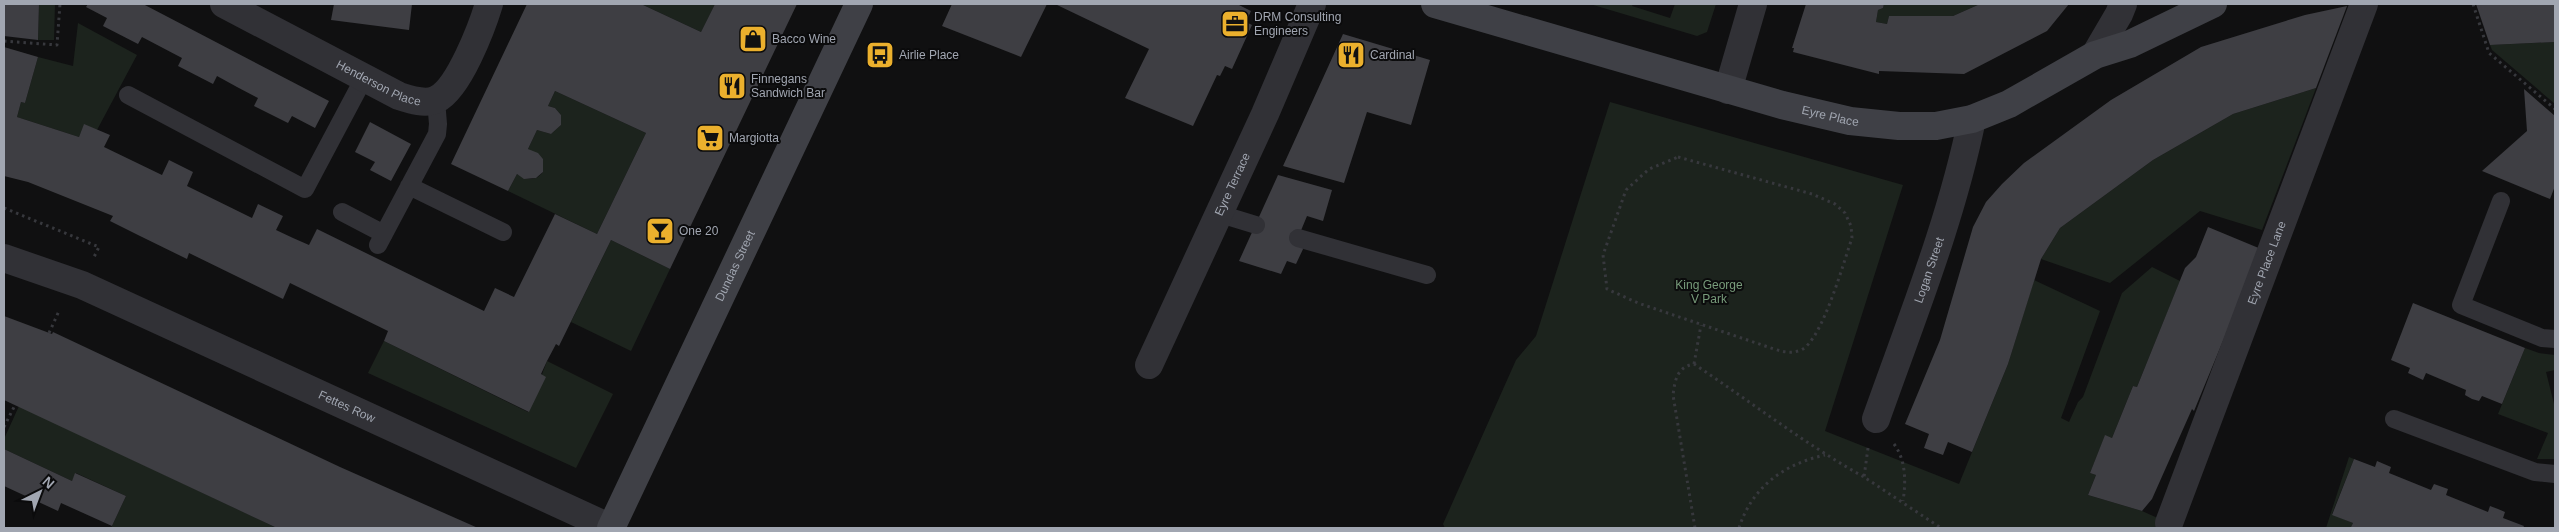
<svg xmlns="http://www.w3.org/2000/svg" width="2559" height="532" font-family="Helvetica,sans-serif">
	<rect width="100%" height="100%" fill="#101011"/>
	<path fill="#1c231d" d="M 39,4 L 55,4 L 54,40 L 38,40 Z
		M 641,4 L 715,4 L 701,32 Z
		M 1590,4 L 1633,4 L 1632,6 L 1670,18 L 1675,4 L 1716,4 L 1707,32 L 1697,36 Z
		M 1884,4 L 1980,4 L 1953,16 L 1889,16 L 1887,24 L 1876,22 L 1878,10 L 1883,8 Z
		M 78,23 L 137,55 L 97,130 L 84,125 L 79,137 L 17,117 L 21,102 L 25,103 L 38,57 L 73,66 Z
		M 2555,42 L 2555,104 L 2492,50 L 2490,45 Z
		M 2316,88 L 2262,230 L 2200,211 L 2110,283 L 2041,259 L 2060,228 L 2153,160 L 2233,114 Z
		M 555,91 L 646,133 L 597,234 L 508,191 L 517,174 C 526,180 535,182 543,172 L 543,159 L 528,149 L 537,130 L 551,134 L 561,125 L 561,115 L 555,108 L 548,106 Z
		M 1610,102 L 1903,185 L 1825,431 L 1959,484 L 2008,364 L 2034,280 L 2100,311 L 2061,418 L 2069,422 L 2078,402 L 2083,397 L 2122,293 L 2152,267 L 2180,281 L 2137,387 L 2133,386 L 2112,438 L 2105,436 L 2090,473 L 2096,475 L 2088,495 L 2142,511 L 2180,528 L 1445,528 L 1443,524 L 1516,360 L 1536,336 Z
		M 611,240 L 670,269 L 631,351 L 571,322 Z
		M 384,341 L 528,412 L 547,361 L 613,394 L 576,468 L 368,373 Z
		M 2525,348 L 2539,353 L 2555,355 L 2555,370 L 2546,372 L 2555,408 L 2555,459 L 2537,459 L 2548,433 L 2498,414 Z
		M 19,406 L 277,528 L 111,528 L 126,496 L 76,473 L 72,481 L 4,449 L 4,439 Z
		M 2349,457 L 2354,459 L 2332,514 L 2353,523 L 2351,527 L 2354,528 L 2326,528 Z"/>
	<path fill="#3e3e43" d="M 4,4 L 39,4 L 38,40 L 4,36 Z
		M 88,4 L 143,4 L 329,101 L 315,128 L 292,116 L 288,123 L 254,106 L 258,98 L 237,87 L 217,76 L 213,84 L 178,66 L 182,58 L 142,37 L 138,44 L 103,26 L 107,18 L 86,7 Z
		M 334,4 L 412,4 L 409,30 L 331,20 Z
		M 527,4 L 641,4 L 701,32 L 715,4 L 797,4 L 670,269 L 611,240 L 559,346 L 556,344 L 547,361 L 541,374 L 546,377 L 529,412 L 384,341 L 388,331 L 290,283 L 283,299 L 189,253 L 187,259 L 140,236 L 110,221 L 113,216 L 28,182 L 4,176 L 4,47 L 38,57 L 25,103 L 21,102 L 17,117 L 79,137 L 84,124 L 110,135 L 104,147 L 162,175 L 169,160 L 193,172 L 187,186 L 252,218 L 258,204 L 283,216 L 276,230 L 293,238 L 309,245 L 317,229 L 484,311 L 495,288 L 514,297 L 555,214 L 597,234 L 646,133 L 555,91 L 548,106 L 555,108 L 561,115 L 561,125 L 551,134 L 537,130 L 528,149 L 538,153 L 543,159 L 543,172 L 536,178 L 524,179 L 517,174 L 508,191 L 451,164 Z
		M 952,4 L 1047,4 L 1021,57 L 942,26 Z
		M 1055,4 L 1237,4 L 1251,11 L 1246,22 L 1252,25 L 1232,69 L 1225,66 L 1220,76 L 1217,75 L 1193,126 L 1125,98 L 1149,49 Z
		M 1806,4 L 1884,4 L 1883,8 L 1878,10 L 1876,22 L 1887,24 L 1889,16 L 1953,16 L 1980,4 L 2069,4 L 2047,31 L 1964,74 L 1879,71 L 1879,74 L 1793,52 L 1794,48 L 1792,48 Z
		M 2476,4 L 2555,4 L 2555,42 L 2490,45 Z
		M 2347,6 L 2316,88 L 2233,114 L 2153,160 L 2060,228 L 2041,259 L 2008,364 L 1972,452 L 1948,442 L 1943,455 L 1924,448 L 1929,434 L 1905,424 L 1940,340 L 1973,227 L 1986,202 L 2002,184 L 2024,163 L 2111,100 L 2201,47 L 2305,15 Z
		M 1343,34 L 1430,60 L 1411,125 L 1367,112 L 1344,183 L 1283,166 Z
		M 2524,89 L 2555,116 L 2555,186 L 2550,199 L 2482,171 L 2527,131 Z
		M 370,122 L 411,144 L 391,181 L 370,170 L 375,162 L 355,152 Z
		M 1278,175 L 1332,190 L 1323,221 L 1307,216 L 1295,245 L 1304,247 L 1296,264 L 1287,261 L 1281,274 L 1239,261 Z
		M 2208,227 L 2261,249 L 2194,411 L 2192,409 L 2152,499 L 2142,511 L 2088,495 L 2096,475 L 2090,473 L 2105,435 L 2112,438 L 2133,386 L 2137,387 L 2185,268 L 2196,257 Z
		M 2413,303 L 2525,348 L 2502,404 L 2482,396 L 2479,401 L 2472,399 L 2465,395 L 2466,390 L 2426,373 L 2423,380 L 2408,373 L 2410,368 L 2391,360 Z
		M 4,316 L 52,334 L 53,332 L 340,467 L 478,528 L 277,528 L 4,400 Z
		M 4,449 L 72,481 L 75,473 L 126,496 L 112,526 L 61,503 L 58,511 L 4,486 Z
		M 2354,459 L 2375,467 L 2377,461 L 2391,467 L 2389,473 L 2431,490 L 2434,484 L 2448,489 L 2446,495 L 2488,512 L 2490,506 L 2498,509 L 2505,512 L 2503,518 L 2524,526 L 2523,528 L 2354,528 L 2351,527 L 2353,523 L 2332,515 Z"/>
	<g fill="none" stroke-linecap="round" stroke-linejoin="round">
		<path stroke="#37383d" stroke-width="3" stroke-dasharray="2.5 4" stroke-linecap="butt" d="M 2473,4 L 2489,53 L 2555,109
			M 4,41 L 57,45 L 60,4
			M 1678,157 L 1812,194 L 1835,204 L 1845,213 L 1851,226 L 1852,238 C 1844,261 1822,341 1801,350 C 1791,354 1784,352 1774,349 L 1638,303 L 1607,289 L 1603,255 L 1626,190 L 1649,169 Z
			M 4,208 L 99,247 L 94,257
			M 49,333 L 59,311
			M 1694,364 L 1701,325
			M 4,427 L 15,405
			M 1894,444 C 1906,460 1906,482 1903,501
			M 1868,448 L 1864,477 L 1941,528
			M 1695,528 L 1673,395 C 1675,380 1677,367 1694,364 C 1751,402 1805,444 1864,477
			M 1739,528 C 1752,487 1784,464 1825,455"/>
		<path stroke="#313136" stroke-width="18" d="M 128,95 L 305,189 L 364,78
			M 409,186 L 503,232
			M 2501,201 L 2461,305 L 2542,338 L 2555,339
			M 342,212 L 384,234
			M 1220,214 L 1256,225
			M 1298,238 L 1427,275
			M 378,245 L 437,134 L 438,124 L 436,100
			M 2394,419 L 2535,472 L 2555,474"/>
		<g stroke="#313136" stroke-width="28">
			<path id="s1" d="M 224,4 L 399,96 C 411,100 426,105 437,99 C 459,88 482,27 489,4"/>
			<path d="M 2095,55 L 2119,14 L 2123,4"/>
			<path d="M 1728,90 L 1753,4"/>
			<path id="s2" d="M 4,258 L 82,285 L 611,528"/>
			<path id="s3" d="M 1149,365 L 1265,114 L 1312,4"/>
			<path id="s4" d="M 1876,419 C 1911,320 1951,222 1972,119"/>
			<path id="s5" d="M 2169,523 L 2364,4"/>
		</g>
		<g stroke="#3f4046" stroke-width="28">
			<path id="s6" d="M 1435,4 L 1782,105 L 1850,121 L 1899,126 L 1936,126 L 1972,119 L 2009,104 L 2095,55 L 2130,44 L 2213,4"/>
			<path id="s7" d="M 611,528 L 859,4"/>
		</g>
	</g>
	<defs>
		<symbol id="office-square" viewBox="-11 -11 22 22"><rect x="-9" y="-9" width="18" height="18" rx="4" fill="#ebb02d" stroke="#0b0b0c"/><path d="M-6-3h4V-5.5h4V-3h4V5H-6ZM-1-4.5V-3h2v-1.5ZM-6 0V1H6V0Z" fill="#111"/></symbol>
		<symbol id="shop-square" viewBox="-11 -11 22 22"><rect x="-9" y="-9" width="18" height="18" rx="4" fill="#ebb02d" stroke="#0b0b0c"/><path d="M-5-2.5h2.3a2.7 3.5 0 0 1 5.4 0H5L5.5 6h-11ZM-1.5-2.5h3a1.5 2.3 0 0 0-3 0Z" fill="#111"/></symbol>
		<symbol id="bus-square" viewBox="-11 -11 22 22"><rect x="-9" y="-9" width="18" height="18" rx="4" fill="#ebb02d" stroke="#0b0b0c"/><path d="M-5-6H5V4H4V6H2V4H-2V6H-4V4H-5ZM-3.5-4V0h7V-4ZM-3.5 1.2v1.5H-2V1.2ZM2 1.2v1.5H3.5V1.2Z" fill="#111"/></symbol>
		<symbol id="restaurant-square" viewBox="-11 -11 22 22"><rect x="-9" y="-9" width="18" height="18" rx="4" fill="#ebb02d" stroke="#0b0b0c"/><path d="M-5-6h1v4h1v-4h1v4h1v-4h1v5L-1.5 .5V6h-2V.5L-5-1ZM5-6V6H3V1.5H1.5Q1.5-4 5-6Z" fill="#111"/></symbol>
		<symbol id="supermarket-square" viewBox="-11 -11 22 22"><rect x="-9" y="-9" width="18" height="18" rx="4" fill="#ebb02d" stroke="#0b0b0c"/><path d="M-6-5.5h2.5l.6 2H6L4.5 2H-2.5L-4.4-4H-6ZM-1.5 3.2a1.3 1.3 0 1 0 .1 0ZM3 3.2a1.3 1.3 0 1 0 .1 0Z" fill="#111"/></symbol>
		<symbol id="bar-square" viewBox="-11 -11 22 22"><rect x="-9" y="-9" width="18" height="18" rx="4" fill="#ebb02d" stroke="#0b0b0c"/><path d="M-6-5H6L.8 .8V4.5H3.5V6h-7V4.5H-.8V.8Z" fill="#111"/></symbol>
	</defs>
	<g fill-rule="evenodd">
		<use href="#office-square" x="1219" y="8" width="32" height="32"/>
		<use href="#shop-square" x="737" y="23" width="32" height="32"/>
		<use href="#bus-square" x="864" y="39" width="32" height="32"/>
		<use href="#restaurant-square" x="1335" y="39" width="32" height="32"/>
		<use href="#restaurant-square" x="716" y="70" width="32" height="32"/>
		<use href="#supermarket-square" x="694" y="122" width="32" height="32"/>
		<use href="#bar-square" x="644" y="215" width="32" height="32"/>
	</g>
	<g text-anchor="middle" stroke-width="4" stroke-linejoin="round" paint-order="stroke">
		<g font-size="12" fill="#a1a6b1" stroke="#0b0b0c" text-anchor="start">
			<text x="1254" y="21">DRM Consulting<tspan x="1254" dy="14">Engineers</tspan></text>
			<text x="772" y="43">Bacco Wine</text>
			<text x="899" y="59">Airlie Place</text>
			<text x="1370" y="59">Cardinal</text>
			<text x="751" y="83">Finnegans<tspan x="751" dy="14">Sandwich Bar</tspan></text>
			<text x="729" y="142">Margiotta</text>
			<text x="679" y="235">One 20</text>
		</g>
		<g font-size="12" fill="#a1a6b1" stroke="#0b0b0c">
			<text dy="4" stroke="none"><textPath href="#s1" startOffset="174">Henderson Place</textPath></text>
			<text dy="4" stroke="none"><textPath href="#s6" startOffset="411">Eyre Place</textPath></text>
			<text dy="4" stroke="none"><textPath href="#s3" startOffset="199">Eyre Terrace</textPath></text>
			<text dy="4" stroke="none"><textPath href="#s5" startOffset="278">Eyre Place Lane</textPath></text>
			<text dy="4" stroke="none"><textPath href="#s7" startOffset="290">Dundas Street</textPath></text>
			<text dy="4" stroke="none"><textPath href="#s4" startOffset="158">Logan Street</textPath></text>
			<text dy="4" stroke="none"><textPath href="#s2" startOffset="374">Fettes Row</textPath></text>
		</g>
		<g font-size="12" fill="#789c7b" stroke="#0b0b0c">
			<text x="1709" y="289">King George<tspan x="1709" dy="14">V Park</tspan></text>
		</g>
	</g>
	<rect width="2559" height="532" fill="none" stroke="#a1a6b1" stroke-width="10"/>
	<g transform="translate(40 492) rotate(42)" stroke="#0b0b0c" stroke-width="4" paint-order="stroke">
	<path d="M0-4L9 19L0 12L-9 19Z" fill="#a1a6b1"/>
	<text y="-8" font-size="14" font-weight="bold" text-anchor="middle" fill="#a1a6b1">N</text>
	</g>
</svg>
